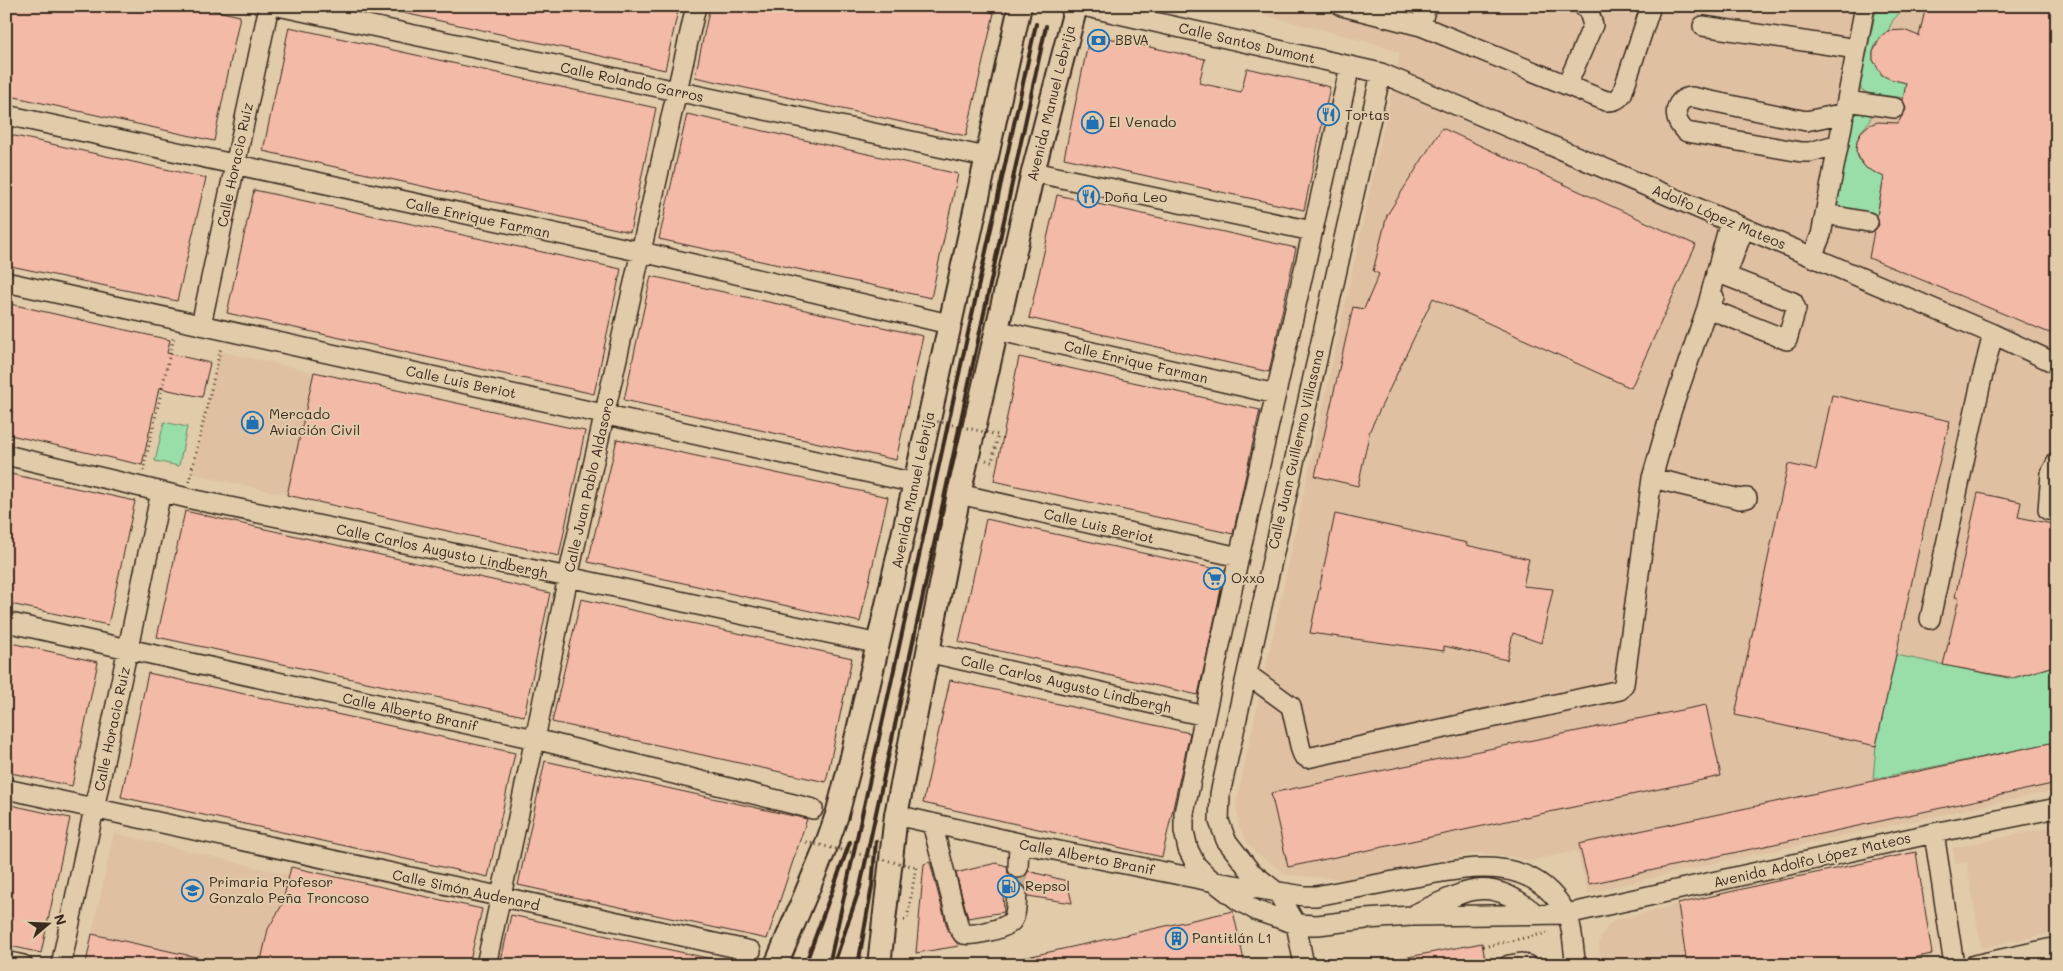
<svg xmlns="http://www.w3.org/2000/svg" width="2063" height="971" font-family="Mali,sans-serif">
	<rect width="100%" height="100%" fill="#e1cbaa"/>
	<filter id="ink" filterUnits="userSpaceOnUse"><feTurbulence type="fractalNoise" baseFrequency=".02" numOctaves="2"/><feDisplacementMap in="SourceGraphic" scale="10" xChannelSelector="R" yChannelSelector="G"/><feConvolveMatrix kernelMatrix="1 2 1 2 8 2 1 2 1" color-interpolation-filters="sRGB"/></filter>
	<g filter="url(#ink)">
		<path fill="#dfc0a3" d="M 1230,6 L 2057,6 L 2057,790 L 1714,863 L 1588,893 L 1577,851 L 1528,861 L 1514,857 L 1477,853 L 1345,879 L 1287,875 L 1255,852 L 1246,840 L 1239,826 L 1236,804 L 1400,53 L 1380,45 Z
			M 219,351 L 314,372 L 287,495 L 192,474 Z
			M 2057,826 L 2057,880 L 2055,880 L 2057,932 L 1981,948 L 1967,862 L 1956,864 L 1952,848 Z
			M 114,833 L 289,875 L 282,905 L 268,929 L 260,965 L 229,965 L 92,934 Z
			M 1715,895 L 1725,965 L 1602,965 L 1599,943 L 1601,936 L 1609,924 L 1615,920 Z"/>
		<path fill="#99dda8" stroke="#6a8463" d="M 1877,6 L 1904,8 L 1893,20 L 1888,31 L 1876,43 L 1873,52 L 1873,60 L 1882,75 L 1898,81 L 1907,80 L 1904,98 L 1867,93 L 1861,89 L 1860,83 Z
			M 1860,112 L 1872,114 C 1868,127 1865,124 1860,134 C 1854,144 1855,160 1866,167 C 1870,171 1879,171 1885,173 L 1877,215 L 1845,212 L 1841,210 L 1836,200 L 1851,117 Z
			M 164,422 L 187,427 L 179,466 L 155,461 Z
			M 1896,655 L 2008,678 L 2016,677 L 2057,665 L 2057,742 L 1873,779 L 1876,746 Z"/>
		<path fill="#f2baa7" stroke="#3b2a1e" d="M 6,6 L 194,6 L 240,16 L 214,141 L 6,95 Z
			M 399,6 L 679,6 L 665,70 L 399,12 Z
			M 710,6 L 965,6 L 994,13 L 966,136 L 695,77 Z
			M 1926,6 L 2057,6 L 2057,328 L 2052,334 L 1869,258 L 1874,231 L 1879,225 L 1877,216 L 1884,177 L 1866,168 L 1860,160 L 1856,151 L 1857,141 L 1861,132 L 1869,125 L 1878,122 L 1898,123 L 1906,109 L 1903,100 L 1906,83 L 1890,79 L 1882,75 L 1873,60 L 1873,52 L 1881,36 L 1888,31 L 1904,30 L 1919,36 Z
			M 289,27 L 656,108 L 630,232 L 263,151 Z
			M 1090,34 L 1205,59 L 1199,83 L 1241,92 L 1247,68 L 1330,87 L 1304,210 L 1064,158 Z
			M 687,114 L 958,174 L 931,298 L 659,239 Z
			M 1442,128 L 1696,245 L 1631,388 L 1433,298 L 1370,430 L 1358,486 L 1315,476 L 1353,307 L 1364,309 L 1379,274 L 1373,271 L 1387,215 Z
			M 6,134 L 206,178 L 177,301 L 6,265 Z
			M 254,190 L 621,269 L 594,394 L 227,313 Z
			M 1057,195 L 1296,248 L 1269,372 L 1029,318 Z
			M 651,276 L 923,336 L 896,460 L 624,400 Z
			M 6,303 L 170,340 L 167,353 L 210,363 L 202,397 L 159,388 L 142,465 L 6,434 Z
			M 1019,357 L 1260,410 L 1233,534 L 994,481 Z
			M 314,372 L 585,431 L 559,556 L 287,495 Z
			M 1832,395 L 1950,421 L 1931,494 L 1876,746 L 1735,715 L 1788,464 L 1816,470 Z
			M 617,439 L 888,497 L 860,622 L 588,562 Z
			M 6,473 L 135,501 L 108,625 L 6,603 Z
			M 1978,493 L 2021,502 L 2018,517 L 2057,525 L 2057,665 L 2013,678 L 1943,665 L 1959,598 L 1955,597 Z
			M 185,511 L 550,593 L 524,716 L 157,637 Z
			M 1335,514 L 1467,543 L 1466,545 L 1529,559 L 1523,586 L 1553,589 L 1541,643 L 1513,633 L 1507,660 L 1444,646 L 1444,651 L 1310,633 Z
			M 986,519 L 1225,571 L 1198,695 L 959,642 Z
			M 581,599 L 852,658 L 826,782 L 552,722 Z
			M 6,642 L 98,662 L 72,786 L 6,772 Z
			M 148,673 L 515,753 L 488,877 L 121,797 Z
			M 950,680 L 1190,733 L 1162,857 L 923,803 Z
			M 1706,705 L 1721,776 L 1288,867 L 1271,793 Z
			M 2050,743 L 2057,783 L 1589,884 L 1579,844 Z
			M 545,761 L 807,819 L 767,939 L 518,885 Z
			M 6,804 L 70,818 L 41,953 L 6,945 Z
			M 1916,852 L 1932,954 L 1878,965 L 1687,965 L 1678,904 L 1768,883 Z
			M 930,862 L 948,931 L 959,946 L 916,953 L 924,864 Z
			M 996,863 L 1007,866 L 1008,874 L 1017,879 L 1024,878 L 1028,871 L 1067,881 L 1072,903 L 1028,896 L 1027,889 L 1023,885 L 1018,883 L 1012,884 L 1006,892 L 1003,892 L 1004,912 L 968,918 L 956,873 Z
			M 291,867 L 482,909 L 469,965 L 260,965 L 268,929 L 282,905 Z
			M 1233,911 L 1245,965 L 1019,965 L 1018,959 Z
			M 511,915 L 712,959 L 712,965 L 500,965 Z
			M 92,934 L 205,959 L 204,965 L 95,965 L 86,963 Z
			M 1482,943 L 1486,965 L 1404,965 L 1403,958 Z"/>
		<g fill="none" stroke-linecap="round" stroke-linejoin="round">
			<path stroke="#c0ab8e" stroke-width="19" stroke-dasharray="19 9" stroke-linecap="butt" d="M 1017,894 L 1018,868"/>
			<defs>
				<path id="minor" d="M 278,6 L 986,157
					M 1083,6 L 1381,73 L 1993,334 L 2057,364
					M 1342,6 L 1421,26
					M 1426,6 L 1421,26 L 1606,101 C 1614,101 1618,100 1622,94 L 1651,6
					M 1703,26 L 1857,49
					M 1350,66 L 1239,557 L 1184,813 L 1184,831 L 1188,849 L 1196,865 L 1208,877 L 1239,901 L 1257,911 L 1296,924 L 1318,925 L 1366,919 L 1411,916 L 1567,914 L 1934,833 L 2057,808
					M 1567,85 L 1593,25 L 1589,12 L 1583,6
					M 1847,101 L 1895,108
					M 6,115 L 642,252 L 949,324
					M 1839,144 L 1810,152 L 1801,152 L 1687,132 C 1673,124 1671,98 1692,97 L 1806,121 L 1845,113
					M 1033,172 L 1312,231
					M 1825,214 L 1868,222
					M 1812,257 L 1821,235 L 1865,6
					M 1727,273 L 1744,228
					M 6,282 L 915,483
					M 1714,297 L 1707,308 L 1787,340 L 1796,309 L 1793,302 L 1716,272
					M 201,325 L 269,6
					M 996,330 L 1276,394
					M 6,455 L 196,500 L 568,577 L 879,644
					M 1652,478 L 1740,499 L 1747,498
					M 959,494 L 1239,557
					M 2048,510 L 2051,473 L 2057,462
					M 1930,619 L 1981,382 L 1993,334
					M 6,622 L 535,739 L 813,809
					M 927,652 L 1205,716
					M 1247,674 L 1291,706 L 1301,750 L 1303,755 L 1307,758 L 1620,690 L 1624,684 L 1652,478 L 1670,415 L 1707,308 L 1730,221
					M 6,789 L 751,951
					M 896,815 L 1019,843 L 1215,882 L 1304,896 L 1316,896 C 1347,890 1378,884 1409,878 C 1466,868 1531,851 1566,913 C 1573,924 1573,951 1576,965
					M 932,823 L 959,928 L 963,934 C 973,936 1006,929 1012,921 C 1017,914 1016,902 1017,894
					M 1934,833 L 1954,965
					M 1018,868 L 1019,843
					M 1417,913 C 1467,890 1489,874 1536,914
					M 6,961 L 23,965
					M 61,965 L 161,492
					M 486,965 L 535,739 L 568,577 L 696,6
					M 1304,965 L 1296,924 L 1278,893 L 1251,872 L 1226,840 L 1219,821 L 1220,794 L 1381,73
					M 1509,965 L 1521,963 L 1527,965
					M 1974,965 L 2057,947"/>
				<path id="major" d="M 776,965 L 826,846 L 837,815 L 851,761 L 915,483 L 1020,6
					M 879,965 L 896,815 L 959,494 L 1033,172 L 1076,6"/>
			</defs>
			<use href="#minor" stroke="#3b2a1e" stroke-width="22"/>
			<use href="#major" stroke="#3b2a1e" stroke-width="26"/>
			<path stroke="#3b2a1e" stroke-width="3" stroke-dasharray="1 4" stroke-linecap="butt" d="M 986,460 L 992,462 L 998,435
				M 143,471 L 174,336
				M 189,482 L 221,347
				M 904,920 L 907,920 L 916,867
				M 1483,947 L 1547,933"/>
			<use href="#minor" stroke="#e1cbaa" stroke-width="19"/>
			<use href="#major" stroke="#e1cbaa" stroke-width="22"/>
			<path stroke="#3b2a1e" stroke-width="4" d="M 836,958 L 860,887 L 1046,26
				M 805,965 L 850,842
				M 829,965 L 1036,24
				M 858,965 L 872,886 L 876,841"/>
			<path stroke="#3b2a1e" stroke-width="3" stroke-dasharray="1 4" stroke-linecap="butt" d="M 918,417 L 998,435
				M 806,842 L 916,867"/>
		</g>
	</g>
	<defs>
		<symbol id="bank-ring" viewBox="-11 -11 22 22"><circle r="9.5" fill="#e1cbaa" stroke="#1f6fb2" stroke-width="1.5"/><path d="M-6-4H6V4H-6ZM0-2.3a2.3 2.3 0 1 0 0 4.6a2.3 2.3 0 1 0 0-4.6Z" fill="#1f6fb2"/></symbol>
		<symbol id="restaurant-ring" viewBox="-11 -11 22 22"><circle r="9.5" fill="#e1cbaa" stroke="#1f6fb2" stroke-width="1.5"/><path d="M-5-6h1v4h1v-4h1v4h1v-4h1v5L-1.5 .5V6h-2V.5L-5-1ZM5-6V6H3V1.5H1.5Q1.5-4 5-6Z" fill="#1f6fb2"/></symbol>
		<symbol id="shop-ring" viewBox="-11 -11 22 22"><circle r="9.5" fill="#e1cbaa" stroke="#1f6fb2" stroke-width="1.5"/><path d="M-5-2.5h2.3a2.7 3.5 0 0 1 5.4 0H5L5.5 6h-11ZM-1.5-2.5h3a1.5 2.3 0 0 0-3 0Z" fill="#1f6fb2"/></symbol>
		<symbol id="supermarket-ring" viewBox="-11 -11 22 22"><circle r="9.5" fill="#e1cbaa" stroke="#1f6fb2" stroke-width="1.5"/><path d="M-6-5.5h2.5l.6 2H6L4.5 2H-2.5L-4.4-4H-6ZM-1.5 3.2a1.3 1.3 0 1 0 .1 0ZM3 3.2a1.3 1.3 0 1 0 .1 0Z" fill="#1f6fb2"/></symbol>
		<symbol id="fuel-ring" viewBox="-11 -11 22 22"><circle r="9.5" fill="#e1cbaa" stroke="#1f6fb2" stroke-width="1.5"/><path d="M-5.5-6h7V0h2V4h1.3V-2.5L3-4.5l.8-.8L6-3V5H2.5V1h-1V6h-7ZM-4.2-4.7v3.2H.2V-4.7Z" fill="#1f6fb2"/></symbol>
		<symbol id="school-ring" viewBox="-11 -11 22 22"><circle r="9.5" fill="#e1cbaa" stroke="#1f6fb2" stroke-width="1.5"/><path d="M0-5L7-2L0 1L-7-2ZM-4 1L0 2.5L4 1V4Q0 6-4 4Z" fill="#1f6fb2"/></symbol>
		<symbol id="building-ring" viewBox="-11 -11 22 22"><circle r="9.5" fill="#e1cbaa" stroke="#1f6fb2" stroke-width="1.5"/><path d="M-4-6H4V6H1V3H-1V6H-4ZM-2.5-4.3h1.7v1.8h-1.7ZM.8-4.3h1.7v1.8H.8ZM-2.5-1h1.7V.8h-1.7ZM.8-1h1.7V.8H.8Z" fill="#1f6fb2"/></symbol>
	</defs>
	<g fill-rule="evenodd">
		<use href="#bank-ring" x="1086" y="28" width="25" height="25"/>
		<use href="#restaurant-ring" x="1316" y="102" width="25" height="25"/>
		<use href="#shop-ring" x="1080" y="110" width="25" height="25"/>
		<use href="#restaurant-ring" x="1076" y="184" width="25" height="25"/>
		<use href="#shop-ring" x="240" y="410" width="25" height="25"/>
		<use href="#supermarket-ring" x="1202" y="566" width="25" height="25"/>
		<use href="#fuel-ring" x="996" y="874" width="25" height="25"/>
		<use href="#school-ring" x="180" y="878" width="25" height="25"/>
		<use href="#building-ring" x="1164" y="926" width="25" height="25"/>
	</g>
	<g text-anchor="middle" stroke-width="4" stroke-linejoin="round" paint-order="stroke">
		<g font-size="14" fill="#3b2a1e" stroke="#e1cbaa" text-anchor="start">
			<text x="1115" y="45">BBVA</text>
			<text x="1345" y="120">Tortas</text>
			<text x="1109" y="127">El Venado</text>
			<text x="1104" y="202">Doña Leo</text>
			<text x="269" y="419">Mercado<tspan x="269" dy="16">Aviación Civil</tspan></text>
			<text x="1231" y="583">Oxxo</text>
			<text x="209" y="887">Primaria Profesor<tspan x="209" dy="16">Gonzalo Peña Troncoso</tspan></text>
			<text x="1025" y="891">Repsol</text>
			<text x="1192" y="943">Pantitlán L1</text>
		</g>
		<g font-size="14" fill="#3b2a1e" stroke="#e1cbaa">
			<text transform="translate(1247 43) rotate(13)" y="5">Calle Santos Dumont</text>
			<text transform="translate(632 82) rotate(12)" y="5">Calle Rolando Garros</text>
			<text transform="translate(1051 103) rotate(-76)" y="5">Avenida Manuel Lebrija</text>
			<text transform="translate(235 165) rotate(-78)" y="5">Calle Horacio Ruiz</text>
			<text transform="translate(1719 217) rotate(23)" y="5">Adolfo López Mateos</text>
			<text transform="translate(478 218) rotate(12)" y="5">Calle Enrique Farman</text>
			<text transform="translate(1136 362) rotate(13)" y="5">Calle Enrique Farman</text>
			<text transform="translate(461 382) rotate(12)" y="5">Calle Luis Beriot</text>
			<text transform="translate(1296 449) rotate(-77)" y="5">Calle Juan Guillermo Villasana</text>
			<text transform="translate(589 485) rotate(-77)" y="5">Calle Juan Pablo Aldasoro</text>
			<text transform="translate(913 490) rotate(-78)" y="5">Avenida Manuel Lebrija</text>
			<text transform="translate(1099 526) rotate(13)" y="5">Calle Luis Beriot</text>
			<text transform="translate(442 551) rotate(12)" y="5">Calle Carlos Augusto Lindbergh</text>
			<text transform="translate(1066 684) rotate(13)" y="5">Calle Carlos Augusto Lindbergh</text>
			<text transform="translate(410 712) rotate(12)" y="5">Calle Alberto Branif</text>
			<text transform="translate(112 729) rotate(-78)" y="5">Calle Horacio Ruiz</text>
			<text transform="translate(1087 857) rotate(11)" y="5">Calle Alberto Branif</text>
			<text transform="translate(1812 860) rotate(-13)" y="5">Avenida Adolfo López Mateos</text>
			<text transform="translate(466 890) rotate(12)" y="5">Calle Simón Audenard</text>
		</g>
	</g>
	<rect width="2063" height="971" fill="none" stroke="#e1cbaa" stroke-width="25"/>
	<rect x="12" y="12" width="2038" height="946" fill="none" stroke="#3b2a1e" stroke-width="2" filter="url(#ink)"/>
	<g transform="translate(48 924) rotate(71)" stroke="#e1cbaa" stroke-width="4" paint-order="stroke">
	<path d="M0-4L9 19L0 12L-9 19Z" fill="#3b2a1e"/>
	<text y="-8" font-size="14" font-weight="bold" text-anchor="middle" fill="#3b2a1e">N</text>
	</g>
</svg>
